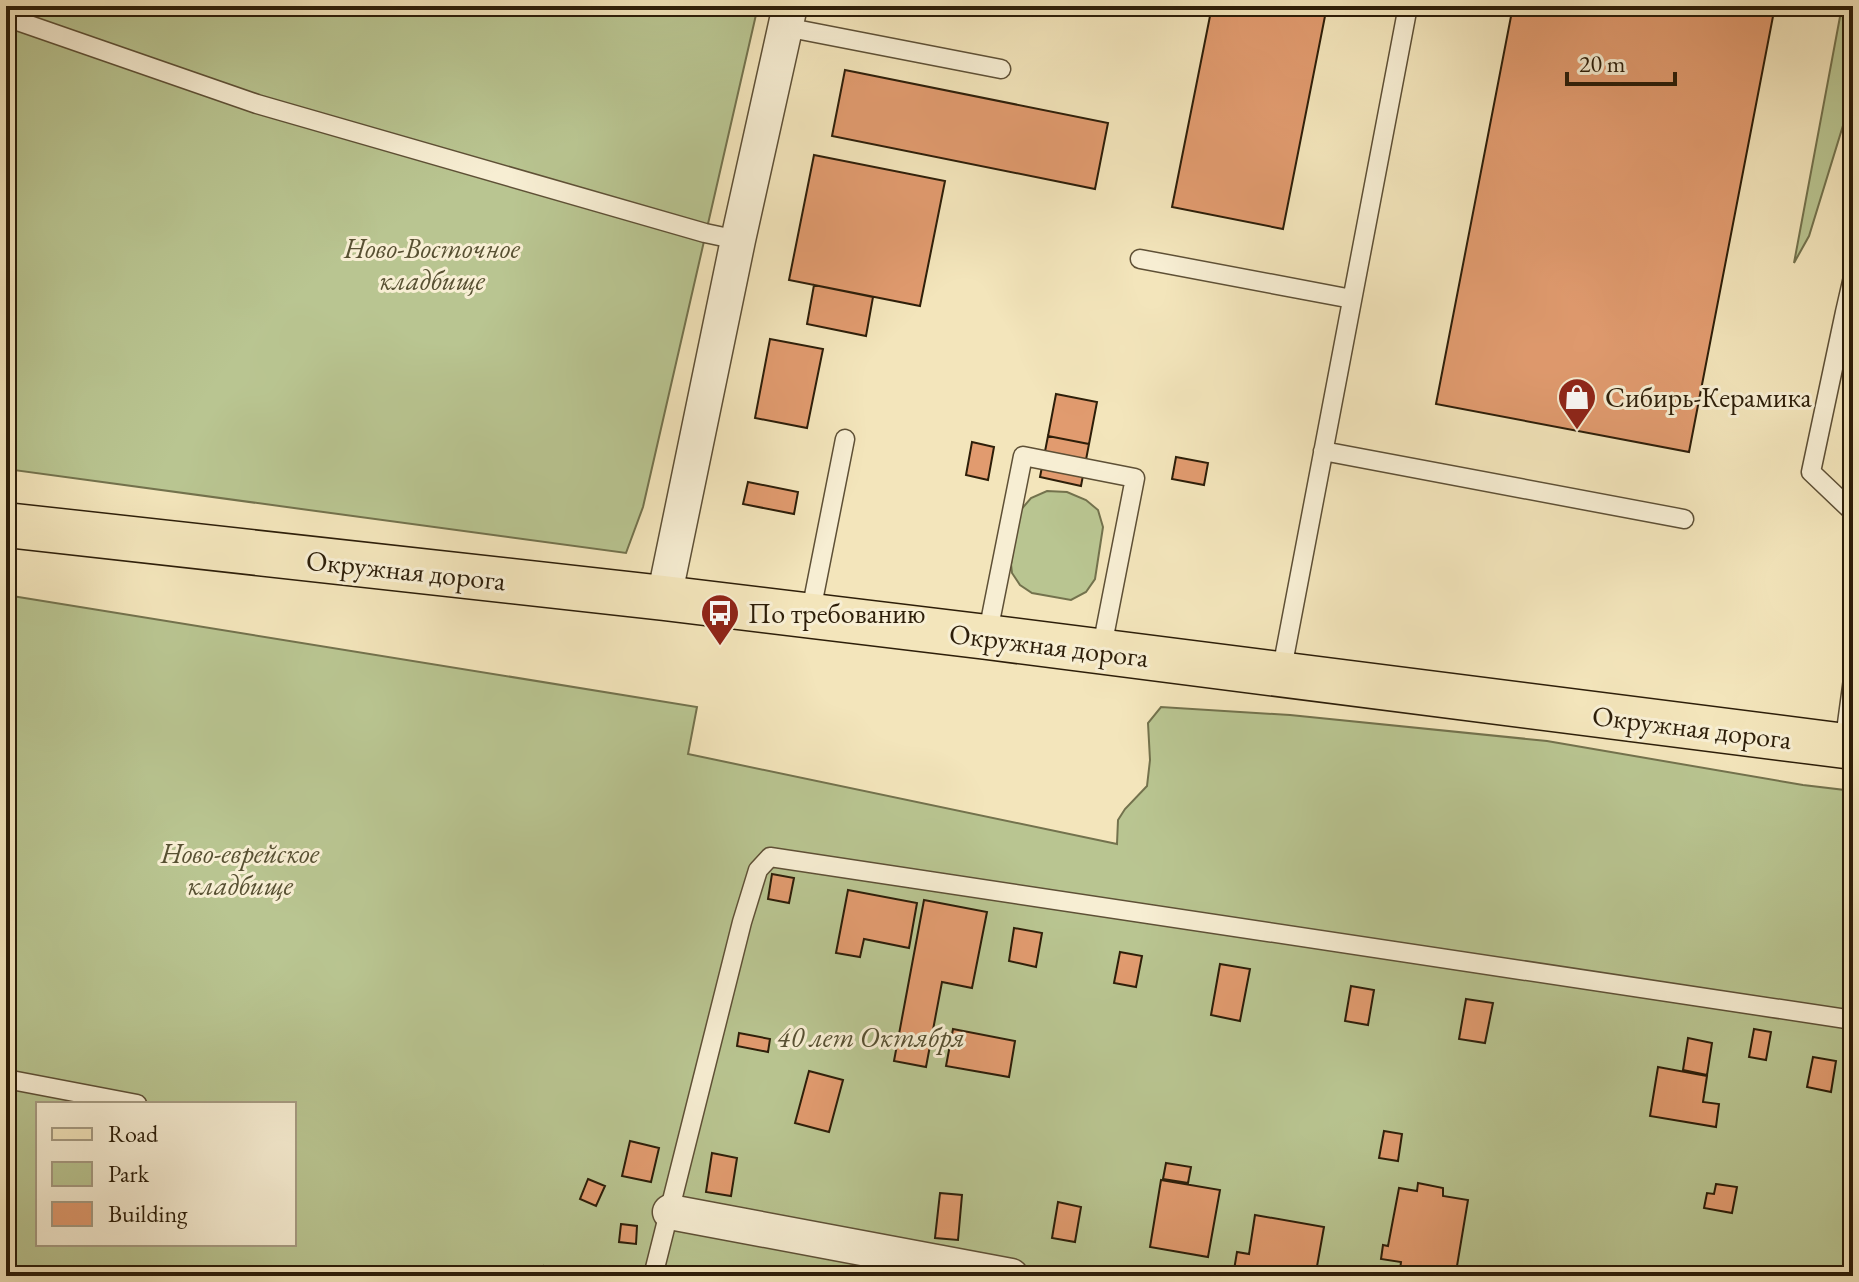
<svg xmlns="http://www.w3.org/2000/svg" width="1859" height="1282" font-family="'EB Garamond',serif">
	<rect width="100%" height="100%" fill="#f3e5bb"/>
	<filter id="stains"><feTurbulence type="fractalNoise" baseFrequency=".0025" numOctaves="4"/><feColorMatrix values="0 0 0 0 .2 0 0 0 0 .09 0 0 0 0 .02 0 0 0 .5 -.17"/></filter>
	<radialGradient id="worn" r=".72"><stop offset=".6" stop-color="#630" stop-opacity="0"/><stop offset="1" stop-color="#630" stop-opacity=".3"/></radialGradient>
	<path fill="#b9c591" stroke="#73724d" stroke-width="2" fill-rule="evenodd" d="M 6,6 L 758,6 L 643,507 L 626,553 L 6,469 Z
		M 1842,6 L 1853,6 L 1853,93 L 1809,236 L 1794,263 Z
		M 1047,491 L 1067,492 L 1086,500 L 1098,510 L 1103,527 L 1095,579 L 1086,592 L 1071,600 L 1032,593 L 1020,585 L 1012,573 L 1011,564 L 1019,512 L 1031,498 Z
		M 6,595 L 697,707 L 688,754 L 1117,844 L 1118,820 L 1125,809 L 1147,786 L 1150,760 L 1148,723 L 1161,707 L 1290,715 L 1547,741 L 1803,785 L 1853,791 L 1853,1276 L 6,1276 ZM 38,1104 L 294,1104 L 294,1244 L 38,1244 Z"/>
	<path fill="#e19b6f" stroke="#2d1e09" stroke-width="2" d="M 1212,6 L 1327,6 L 1283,229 L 1172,207 Z
		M 1513,6 L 1775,6 L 1689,452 L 1436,404 Z
		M 845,70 L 1108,123 L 1095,189 L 832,136 Z
		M 814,155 L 945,181 L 920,306 L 789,280 Z
		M 814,285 L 873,297 L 866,336 L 807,324 Z
		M 770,339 L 823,349 L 807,428 L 755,418 Z
		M 1056,394 L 1097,402 L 1089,444 L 1048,436 Z
		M 1853,424 L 1853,465 L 1844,464 Z
		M 1048,436 L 1089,444 L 1081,486 L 1040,477 Z
		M 972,442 L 994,447 L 988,480 L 966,475 Z
		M 1176,457 L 1208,463 L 1204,485 L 1172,479 Z
		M 748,482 L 798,492 L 794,514 L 743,504 Z
		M 772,874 L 794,878 L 789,903 L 768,899 Z
		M 848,890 L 917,903 L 909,948 L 864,939 L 860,957 L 836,953 Z
		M 924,900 L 987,912 L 972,988 L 942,982 L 926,1067 L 894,1061 Z
		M 1014,928 L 1042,933 L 1036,967 L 1009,961 Z
		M 1120,952 L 1142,956 L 1136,987 L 1114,983 Z
		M 1220,964 L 1250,969 L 1240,1021 L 1211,1015 Z
		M 1351,986 L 1374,990 L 1368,1025 L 1345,1021 Z
		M 1466,999 L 1493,1003 L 1485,1043 L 1459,1039 Z
		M 953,1029 L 1015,1041 L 1009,1077 L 946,1066 Z
		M 1754,1029 L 1771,1032 L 1766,1060 L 1749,1057 Z
		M 739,1033 L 770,1039 L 768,1052 L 737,1046 Z
		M 1688,1038 L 1712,1043 L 1707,1075 L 1683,1070 Z
		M 1813,1057 L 1836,1061 L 1831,1092 L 1807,1087 Z
		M 1658,1067 L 1707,1076 L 1703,1102 L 1719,1104 L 1716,1127 L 1650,1116 Z
		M 809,1071 L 843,1080 L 829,1132 L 795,1123 Z
		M 1384,1131 L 1402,1134 L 1398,1161 L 1379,1158 Z
		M 630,1141 L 659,1148 L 651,1182 L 622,1176 Z
		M 712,1153 L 737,1158 L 731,1196 L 706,1192 Z
		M 1166,1163 L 1191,1167 L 1188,1183 L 1163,1179 Z
		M 588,1179 L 605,1186 L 596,1206 L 580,1199 Z
		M 1161,1180 L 1220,1190 L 1208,1257 L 1150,1247 Z
		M 1418,1183 L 1443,1188 L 1443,1196 L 1468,1200 L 1456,1272 L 1431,1267 L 1430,1275 L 1400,1270 L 1401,1262 L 1381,1259 L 1383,1245 L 1388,1246 L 1399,1188 L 1417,1191 Z
		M 1716,1184 L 1737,1187 L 1732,1213 L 1704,1208 L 1707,1193 L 1714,1194 Z
		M 940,1193 L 962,1195 L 958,1240 L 935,1238 Z
		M 1058,1202 L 1081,1207 L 1075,1242 L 1052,1238 Z
		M 1255,1215 L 1324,1227 L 1316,1272 L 1304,1270 L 1302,1276 L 1233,1276 L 1237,1252 L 1249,1254 Z
		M 621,1224 L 637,1226 L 636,1244 L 619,1242 Z
		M 544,1266 L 580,1276 L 541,1276 Z"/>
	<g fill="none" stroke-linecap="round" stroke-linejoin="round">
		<defs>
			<path id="service" d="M 6,17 L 257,104 L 705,233 L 738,240
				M 785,27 L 1001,69
				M 1140,259 L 1352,299
				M 1845,312 L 1853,277
				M 1853,313 L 1845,312 L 1811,472 L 1853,512
				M 1323,451 L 1684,519
				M 810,616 L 845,439
				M 987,637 L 1023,456 L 1135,478 L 1101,652
				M 1281,674 L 1408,6
				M 1844,746 L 1853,679
				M 6,1079 L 137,1104
				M 653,1276 L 742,922 L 758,870 L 770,857 L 1853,1020"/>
			<path id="minor" d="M 664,598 L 738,240 L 790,6
				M 670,1212 L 1011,1276"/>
			<path id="primary" d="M 6,525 L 664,598 L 987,637 L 1853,747"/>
		</defs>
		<use href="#service" stroke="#5e5036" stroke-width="21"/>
		<use href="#minor" stroke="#5e5036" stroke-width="37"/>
		<use href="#primary" stroke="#2d1e09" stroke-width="47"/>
		<use href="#service" stroke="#f7eed3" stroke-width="18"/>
		<use href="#minor" stroke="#f7eed3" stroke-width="34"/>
		<use href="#primary" stroke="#f3e5bb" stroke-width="44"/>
	</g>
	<defs>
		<symbol id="shop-pin" viewBox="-11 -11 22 30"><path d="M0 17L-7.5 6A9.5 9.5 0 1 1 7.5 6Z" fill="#8f2418" stroke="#f7eed3"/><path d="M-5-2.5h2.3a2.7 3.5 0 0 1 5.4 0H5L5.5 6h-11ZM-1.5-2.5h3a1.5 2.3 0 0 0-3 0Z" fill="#fff"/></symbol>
		<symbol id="bus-pin" viewBox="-11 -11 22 30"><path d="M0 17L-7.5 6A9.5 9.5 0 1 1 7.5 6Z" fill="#8f2418" stroke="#f7eed3"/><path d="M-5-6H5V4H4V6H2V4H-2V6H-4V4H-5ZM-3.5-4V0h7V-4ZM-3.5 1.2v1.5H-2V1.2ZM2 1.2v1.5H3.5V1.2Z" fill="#fff"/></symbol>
	</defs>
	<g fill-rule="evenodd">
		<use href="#shop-pin" x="1555" y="375" width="44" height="60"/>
		<use href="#bus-pin" x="698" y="591" width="44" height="60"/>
	</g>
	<g text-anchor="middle" stroke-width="6" stroke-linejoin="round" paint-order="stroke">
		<g font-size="28" font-style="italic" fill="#575032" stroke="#f7eed3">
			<text x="432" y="258">Ново-Восточное<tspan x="432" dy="32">кладбище</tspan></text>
			<text x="240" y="863">Ново-еврейское<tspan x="240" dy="32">кладбище</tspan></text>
			<text x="871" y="1047">40 лет Октября</text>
		</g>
		<g font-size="28" fill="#2d1e09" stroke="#f7eed3" text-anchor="start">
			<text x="1605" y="407">Сибирь-Керамика</text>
			<text x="748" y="623">По требованию</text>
		</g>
		<g font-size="28" fill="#2d1e09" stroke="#f7eed3">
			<text transform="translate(406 570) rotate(6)" y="10">Окружная дорога</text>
			<text transform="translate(1049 645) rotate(7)" y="10">Окружная дорога</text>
			<text transform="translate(1692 727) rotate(7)" y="10">Окружная дорога</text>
		</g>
	</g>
	<rect width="1859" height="1282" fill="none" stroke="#f3e5bb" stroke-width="32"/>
	<rect x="8" y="8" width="1843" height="1266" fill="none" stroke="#2d1e09" stroke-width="4"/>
	<rect x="16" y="16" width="1827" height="1250" fill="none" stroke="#2d1e09" stroke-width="2"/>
	<rect x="36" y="1102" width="260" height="144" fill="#f7eed3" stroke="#a69b82" stroke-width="2"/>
	<rect x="52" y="1128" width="40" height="12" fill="#f3e5bb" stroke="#a69b82" stroke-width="2"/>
	<text x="108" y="1142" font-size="24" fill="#2d1e09">Road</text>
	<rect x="52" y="1162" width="40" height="24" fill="#b9c591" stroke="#a69b82" stroke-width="2"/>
	<text x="108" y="1182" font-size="24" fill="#2d1e09">Park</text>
	<rect x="52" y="1202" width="40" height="24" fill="#e19b6f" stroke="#a69b82" stroke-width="2"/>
	<text x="108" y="1222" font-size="24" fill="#2d1e09">Building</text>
	<path d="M1567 72v12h108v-12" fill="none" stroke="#2d1e09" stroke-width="4"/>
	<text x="1579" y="72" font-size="24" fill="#2d1e09" stroke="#f7eed3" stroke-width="6" paint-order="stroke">20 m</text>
	<rect width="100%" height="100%" filter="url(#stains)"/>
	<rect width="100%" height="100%" fill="url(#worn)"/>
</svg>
